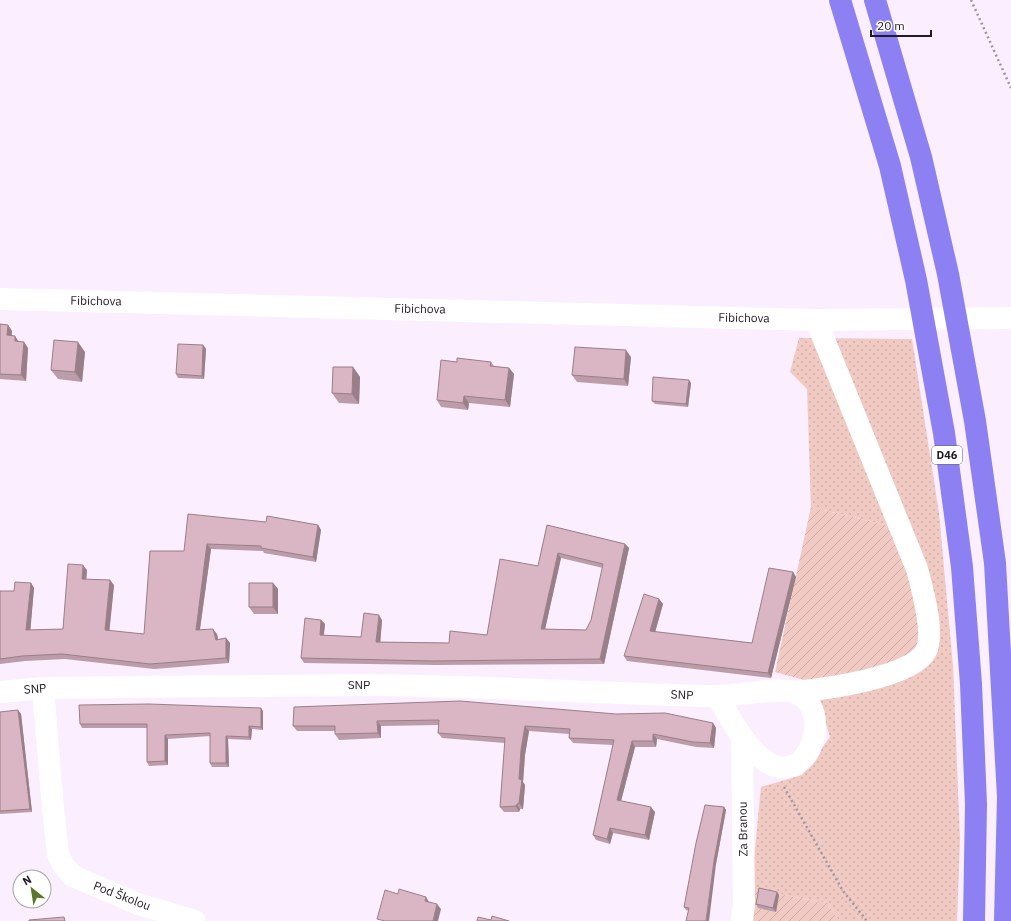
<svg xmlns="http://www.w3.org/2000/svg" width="1011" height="921" font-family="'IBM Plex Sans',sans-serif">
	<defs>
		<pattern id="grass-dots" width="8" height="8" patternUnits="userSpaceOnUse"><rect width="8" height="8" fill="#f1cac4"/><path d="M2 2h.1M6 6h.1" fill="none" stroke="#ceada8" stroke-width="1.8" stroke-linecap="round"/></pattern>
		<pattern id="garden-furrows" width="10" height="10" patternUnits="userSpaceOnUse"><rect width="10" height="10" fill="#f1cac4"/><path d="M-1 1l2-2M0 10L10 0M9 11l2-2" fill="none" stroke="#ceada8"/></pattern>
	</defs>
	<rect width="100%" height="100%" fill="#fbeefe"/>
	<path fill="url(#grass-dots)" d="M 799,338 L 912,339 L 939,513 L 953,666 L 960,839 L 957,921 L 839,921 L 828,903 L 751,889 L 761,787 L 802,775 L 830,737 L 818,699 L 894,527 L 811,507 L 807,389 L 790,372 Z"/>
	<path fill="url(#garden-furrows)" d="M 811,507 L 894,527 L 915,578 L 923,638 L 912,659 L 815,683 L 775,672 Z
		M 751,889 L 828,903 L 839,921 L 747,921 Z"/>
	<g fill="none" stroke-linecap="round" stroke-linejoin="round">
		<path stroke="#9f95a2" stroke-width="2.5" stroke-dasharray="2 3" stroke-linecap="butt" d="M 971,0 L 1011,88
			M 784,787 L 843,891 L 867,921"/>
		<path stroke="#fff" stroke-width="22" d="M 0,299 L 816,320 L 1011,318
			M 43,688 L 53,808 L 58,854 L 63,865 L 73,876 L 138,904 L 195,921
			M 0,692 L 43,688 C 153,687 263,685 373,685 C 464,686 555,691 646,694 C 669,695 694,696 717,696 C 738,696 776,687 794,692 C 831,704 815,774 779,767 C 752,762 730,717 717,696
			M 795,692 C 824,689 912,678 926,651 C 935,633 922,588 917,569 L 816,320
			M 742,921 L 744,904 L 742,736"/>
		<path stroke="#8d80f3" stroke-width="22" d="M 840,0 L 890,166 L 916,280 L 944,433 L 962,567 L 971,684 L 976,804 L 974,921
			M 875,0 L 921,157 L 948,274 L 975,421 L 995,563 L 1008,797 L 1005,921"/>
	</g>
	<path fill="#bb9ca8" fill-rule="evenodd" d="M 0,324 L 8,325 L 12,331 L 12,336 L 19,342 L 24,342 L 28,348 L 26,381 L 0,379 Z
		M 203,345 L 206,349 L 204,379 L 178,378 L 176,374 Z
		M 85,352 L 82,382 L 58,379 L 51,370 Z
		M 631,357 L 628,386 L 577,382 L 572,375 Z
		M 457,362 L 491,362 L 494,366 L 509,368 L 514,374 L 510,407 L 469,403 L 468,410 L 441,407 L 437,400 Z
		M 353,367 L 360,377 L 359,404 L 339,403 L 332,393 Z
		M 691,383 L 688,407 L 655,404 L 652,401 Z
		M 266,522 L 318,525 L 321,530 L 316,562 L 264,553 L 263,551 L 211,549 L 200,630 L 217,634 L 218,639 L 226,638 L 230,643 L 229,663 L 154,669 L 65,659 L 25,661 L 0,664 L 0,591 L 14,591 L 31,583 L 34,588 L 30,630 L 63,629 L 87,570 L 86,579 L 114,585 L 109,631 L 144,634 L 184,551 Z
		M 547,525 L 625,544 L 629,548 L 604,664 L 436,665 L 304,663 L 301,658 L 321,620 L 325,624 L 324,635 L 361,637 L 382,620 L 380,642 L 449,643 L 487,635 L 538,566 ZM 561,558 L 603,568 L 591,620 L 586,630 L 545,629 Z
		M 793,572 L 796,577 L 771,678 L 627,661 L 624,656 L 659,599 L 663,604 L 655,632 L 752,643 Z
		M 273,583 L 278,589 L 278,614 L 254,614 L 249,607 Z
		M 294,707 L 713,723 L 716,728 L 714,748 L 696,747 L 657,739 L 656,747 L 635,747 L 621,801 L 655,812 L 649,840 L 613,833 L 610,844 L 596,840 L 593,835 L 613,745 L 573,743 L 569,738 L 569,734 L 529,731 L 525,755 L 523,782 L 525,785 L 523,809 L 520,809 L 519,812 L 504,812 L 500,807 L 505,743 L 442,738 L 438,733 L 439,725 L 381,726 L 381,738 L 339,740 L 335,734 L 335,731 L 297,731 L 293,726 Z
		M 18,710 L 21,714 L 32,812 L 0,814 L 0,712 Z
		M 263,711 L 263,730 L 252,729 L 251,740 L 228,739 L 229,767 L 212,767 L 210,763 L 210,736 L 168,739 L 168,765 L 149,766 L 147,762 L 147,728 L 82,728 L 80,724 Z
		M 724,807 L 726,810 L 716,864 L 689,911 L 686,910 L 684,907 Z
		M 777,892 L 779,895 L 776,912 L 758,908 L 756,904 Z"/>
	<path fill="#997f88" d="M 8,325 L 12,331 L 11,341 L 7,335 Z
		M 15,336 L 19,342 L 15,341 Z
		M 24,342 L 28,348 L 26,381 L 21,375 Z
		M 78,342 L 85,352 L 82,382 L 75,372 Z
		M 203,345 L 206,349 L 204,379 L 202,376 Z
		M 626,350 L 631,357 L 628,386 L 624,379 Z
		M 353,367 L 360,377 L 359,404 L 352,394 Z
		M 509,368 L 514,374 L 510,407 L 505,400 Z
		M 689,380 L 691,383 L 688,407 L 686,404 Z
		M 464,396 L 469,403 L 468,410 L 463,403 Z
		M 318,525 L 321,530 L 316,562 L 313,557 Z
		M 207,544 L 211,549 L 199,635 L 196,630 Z
		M 625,544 L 629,548 L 604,664 L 600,659 Z
		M 558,553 L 561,558 L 544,634 L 541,629 Z
		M 83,565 L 87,570 L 86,584 L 82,579 Z
		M 793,572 L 796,577 L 771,678 L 768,673 Z
		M 110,580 L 114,585 L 109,635 L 105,630 Z
		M 31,583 L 34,588 L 30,635 L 26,630 Z
		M 273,583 L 278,589 L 278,614 L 273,607 Z
		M 659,599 L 663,604 L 654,636 L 650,631 Z
		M 379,615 L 382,620 L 380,647 L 376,642 Z
		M 321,620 L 325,624 L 323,639 L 320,635 Z
		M 213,629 L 217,634 L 219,645 L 216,640 Z
		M 226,638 L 230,643 L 229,663 L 226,658 Z
		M 261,708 L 263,711 L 263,730 L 261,727 Z
		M 18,710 L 21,714 L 32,812 L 30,809 Z
		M 377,721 L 381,726 L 381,738 L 378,733 Z
		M 713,723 L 716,728 L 714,748 L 710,743 Z
		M 249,726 L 252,729 L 251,740 L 249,737 Z
		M 525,726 L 529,731 L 525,755 L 523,782 L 525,785 L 523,809 L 519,803 L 519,779 L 521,750 Z
		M 653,734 L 657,739 L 656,747 L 653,741 Z
		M 165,735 L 168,739 L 168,765 L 165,761 Z
		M 226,736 L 228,739 L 229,767 L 226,763 Z
		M 632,741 L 635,747 L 620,805 L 617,800 Z
		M 517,804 L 520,809 L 519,812 L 516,806 Z
		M 651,807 L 655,812 L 649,840 L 645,835 Z
		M 724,807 L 726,810 L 716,864 L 709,921 L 706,921 L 714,861 Z
		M 610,828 L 613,833 L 610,844 L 607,839 Z
		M 777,892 L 779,895 L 776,912 L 773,908 Z
		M 426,897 L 429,902 L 428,906 L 425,901 Z
		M 437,904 L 441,909 L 438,921 L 433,921 Z"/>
	<path fill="#dab5c3" stroke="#997f88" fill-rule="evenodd" d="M 0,324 L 8,325 L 7,335 L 15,336 L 15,341 L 24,342 L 21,375 L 0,374 Z
		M 54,340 L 78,342 L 75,372 L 51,370 Z
		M 178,344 L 203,345 L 202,376 L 176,374 Z
		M 575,347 L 626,350 L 624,379 L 572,375 Z
		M 457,358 L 491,362 L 490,366 L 509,368 L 505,400 L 464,396 L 463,403 L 437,400 L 441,360 L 457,362 Z
		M 333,367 L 353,367 L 352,394 L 332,393 Z
		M 653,377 L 689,380 L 686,404 L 652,401 Z
		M 188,514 L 266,522 L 267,516 L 318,525 L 313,557 L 261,548 L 261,546 L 207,544 L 196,630 L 213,629 L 216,640 L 226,638 L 226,658 L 150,664 L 62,654 L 22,656 L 0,659 L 0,591 L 14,591 L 15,582 L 31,583 L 26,630 L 63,629 L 68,564 L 83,565 L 82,579 L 110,580 L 105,630 L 144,634 L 150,551 L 184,551 Z
		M 547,525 L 625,544 L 600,659 L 433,661 L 301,658 L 305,618 L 321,620 L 320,635 L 361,637 L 364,613 L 379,615 L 376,642 L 449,643 L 450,631 L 487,635 L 500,559 L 538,566 ZM 558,553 L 603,564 L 591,620 L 586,630 L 541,629 Z
		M 769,568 L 793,572 L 768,673 L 624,656 L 644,594 L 659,599 L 650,631 L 752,643 Z
		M 249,583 L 273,583 L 273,607 L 249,607 Z
		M 460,701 L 616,714 L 665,713 L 713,723 L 710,743 L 693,742 L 653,734 L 653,741 L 632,741 L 617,800 L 651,807 L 645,835 L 610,828 L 607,839 L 593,835 L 614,740 L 569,738 L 570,729 L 525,726 L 521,750 L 519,779 L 522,780 L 519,803 L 517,804 L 516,806 L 500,807 L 505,738 L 438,733 L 439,720 L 377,721 L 378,733 L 335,734 L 335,726 L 293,726 L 294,707 Z
		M 149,704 L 261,708 L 261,727 L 249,726 L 249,737 L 226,736 L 226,763 L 210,763 L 210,733 L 165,735 L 165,761 L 147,762 L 147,724 L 80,724 L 79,705 Z
		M 18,710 L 30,809 L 0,811 L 0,712 Z
		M 705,805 L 724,807 L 714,861 L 706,921 L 686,921 L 689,908 L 684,907 L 696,843 Z
		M 759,888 L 777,892 L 773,908 L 756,904 Z
		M 399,889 L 426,897 L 425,901 L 437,904 L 433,921 L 385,921 L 377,919 L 385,890 L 398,894 Z
		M 492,916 L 509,921 L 477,921 L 478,917 L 491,920 Z
		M 64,917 L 65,921 L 29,921 L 29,920 Z"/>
	<g text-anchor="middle" stroke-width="3.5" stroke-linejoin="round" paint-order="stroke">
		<rect fill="#fff" stroke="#646065" stroke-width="1" x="932" y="446" width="30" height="18" rx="3"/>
		<g font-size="11" font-weight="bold" fill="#211c23">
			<text x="947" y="459">D46</text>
		</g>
		<g font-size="12" fill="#211c23" stroke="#fff">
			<text transform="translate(96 301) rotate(1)" y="4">Fibichova</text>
			<text transform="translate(420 309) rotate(1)" y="4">Fibichova</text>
			<text transform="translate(744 318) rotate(1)" y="4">Fibichova</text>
			<text x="359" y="689">SNP</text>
			<text transform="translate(35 689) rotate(-4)" y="4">SNP</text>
			<text transform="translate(682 695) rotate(2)" y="4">SNP</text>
			<text transform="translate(743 829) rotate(-91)" y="4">Za Branou</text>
			<text transform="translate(122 896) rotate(21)" y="4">Pod Školou</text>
		</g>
	</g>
	<g transform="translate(32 889) rotate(330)"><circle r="19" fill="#ffffff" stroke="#a6a4a7"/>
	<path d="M0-3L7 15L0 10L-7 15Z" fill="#5a772b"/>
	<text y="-6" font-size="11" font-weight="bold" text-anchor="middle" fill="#211c23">N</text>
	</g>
	<path d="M871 30v6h60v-6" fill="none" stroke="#211c23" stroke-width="2"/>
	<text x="877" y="30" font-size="12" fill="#211c23" stroke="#ffffff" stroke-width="3" paint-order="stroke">20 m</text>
</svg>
